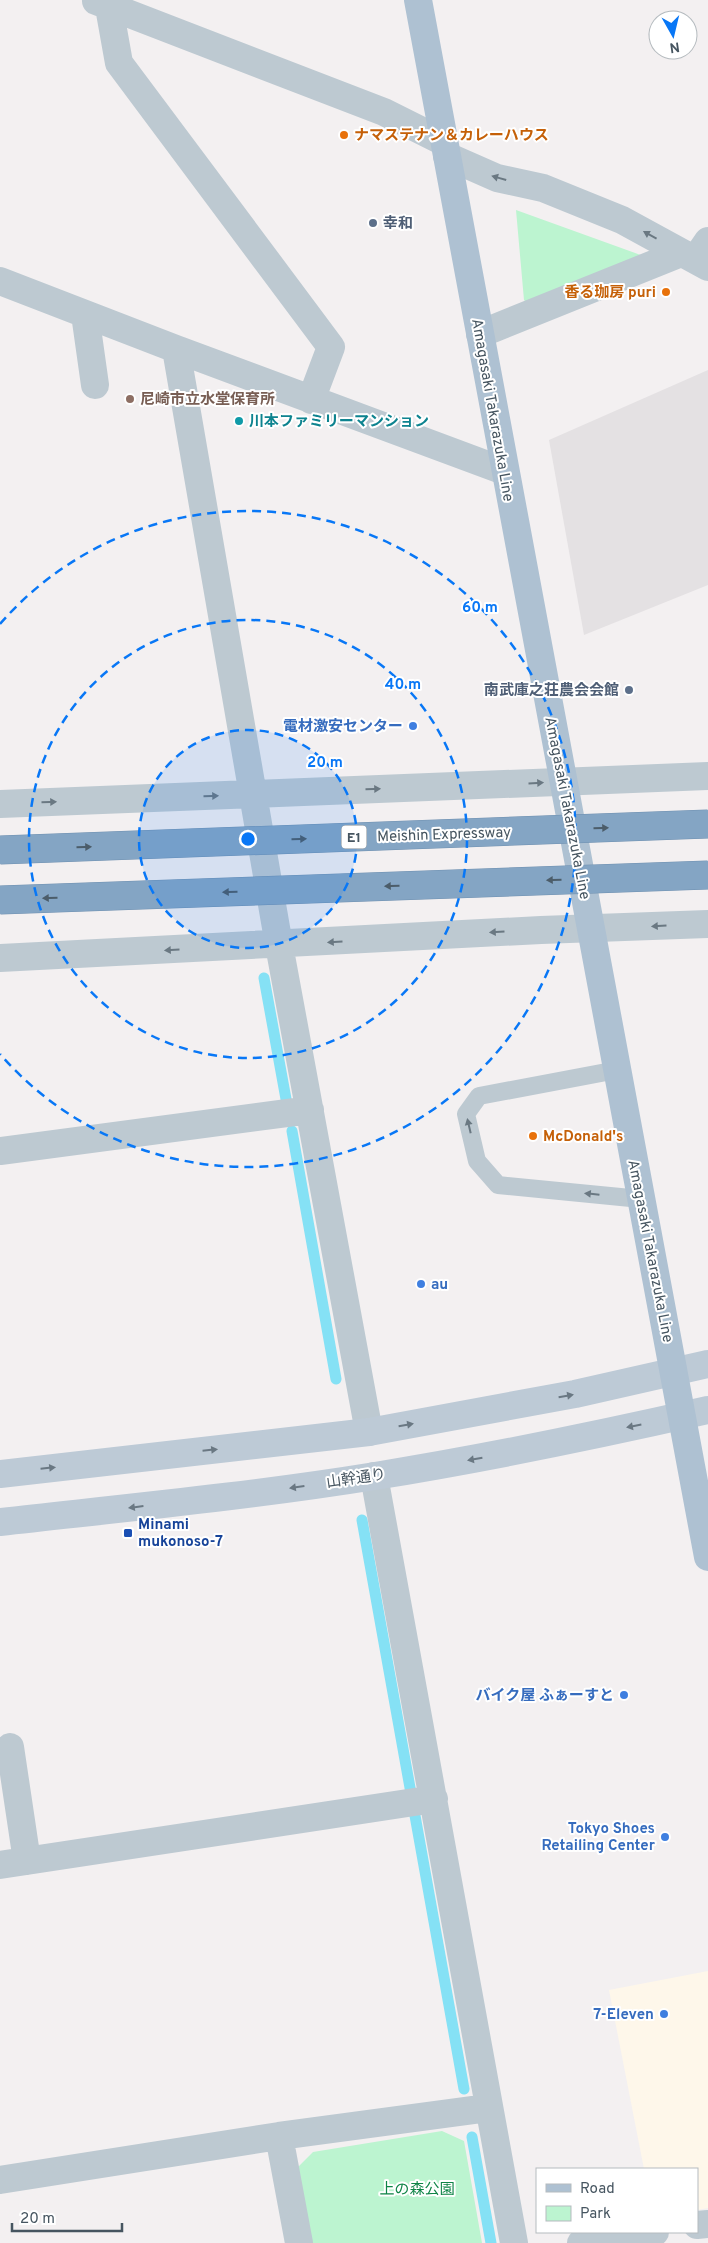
<svg xmlns="http://www.w3.org/2000/svg" width="708" height="2243" font-family="Overpass,'Noto Sans JP',sans-serif">
	<rect width="100%" height="100%" fill="#f3f0f1"/>
	<path fill="#fef7ea" d="M 708,1971 L 708,2208 L 697,2210 L 697,2169 L 644,2169 L 609,1990 Z"/>
	<path fill="#e4e1e3" d="M 708,370 L 708,585 L 584,635 L 549,440 Z"/>
	<path fill="#bcf4d0" d="M 516,210 L 649,258 L 532,307 L 524,300 Z
		M 442,2131 L 464,2141 L 482,2243 L 312,2243 L 298,2167 L 313,2152 Z"/>
	<g fill="none" stroke-linecap="round" stroke-linejoin="round">
		<path stroke="#85e1f5" stroke-width="11" d="M 264,978 L 286,1099
			M 292,1131 L 336,1379
			M 362,1520 L 464,2089
			M 472,2137 L 491,2243"/>
		<path stroke="#bdc9d1" stroke-width="18" d="M 617,1070 L 479,1096 L 466,1114 L 477,1161 L 498,1185 L 641,1199"/>
		<path stroke="#bdc9d1" stroke-width="28" d="M 96,1 L 384,112 L 444,142
			M 109,7 L 119,63 L 331,347 L 311,400
			M 447,156 L 497,178 L 543,188 L 622,220 L 708,267
			M 695,260 L 708,241
			M 0,281 L 176,349 L 504,471
			M 85,314 L 95,385
			M 480,334 L 681,253
			M 176,349 L 279,945 L 369,1432
			M 0,804 L 708,776
			M 0,958 L 541,930 L 708,924
			M 0,1151 L 310,1110
			M 374,1476 L 514,2243
			M 10,1747 L 27,1861
			M 0,1865 L 434,1799
			M 279,2136 L 299,2243
			M 0,2180 L 279,2136 L 488,2108
			M 697,2225 L 708,2224
			M 581,2243 L 655,2232"/>
		<path stroke="#bdcad6" stroke-width="28" d="M 0,1474 L 369,1432 L 575,1394 L 708,1364
			M 0,1522 C 125,1508 251,1496 375,1476 C 486,1458 598,1435 708,1410"/>
		<path stroke="#aec1d2" stroke-width="28" d="M 418,0 L 708,1557"/>
		<defs>
			<path id="highway-bridge" d="M 0,850 L 708,824
				M 0,900 L 708,875"/>
		</defs>
		<use href="#highway-bridge" stroke="#6f90b0" stroke-width="29" stroke-linecap="butt"/>
		<use href="#highway-bridge" stroke="#84a5c4" stroke-width="28"/>
	</g>
	<defs><path id="oneway-solid" d="M-6-.8H1V-3.2L6.5 0L1 3.2V.8H-6Z" transform="scale(1.25)"/></defs>
	<g fill="#6a7882">
		<use href="#oneway-solid" transform="translate(499 178) rotate(-164)"/>
		<use href="#oneway-solid" transform="translate(650 235) rotate(-151)"/>
		<use href="#oneway-solid" transform="translate(536 783) rotate(-3)"/>
		<use href="#oneway-solid" transform="translate(373 789) rotate(-2)"/>
		<use href="#oneway-solid" transform="translate(211 796) rotate(-2)"/>
		<use href="#oneway-solid" transform="translate(49 802) rotate(-2)"/>
		<use href="#oneway-solid" transform="translate(659 926) rotate(177)"/>
		<use href="#oneway-solid" transform="translate(497 932) rotate(177)"/>
		<use href="#oneway-solid" transform="translate(335 942) rotate(177)"/>
		<use href="#oneway-solid" transform="translate(172 950) rotate(177)"/>
		<use href="#oneway-solid" transform="translate(469 1126) rotate(-103)"/>
		<use href="#oneway-solid" transform="translate(592 1194) rotate(-174)"/>
	</g>
	<g fill="#4c5d6a">
		<use href="#oneway-solid" transform="translate(601 828) rotate(-2)"/>
		<use href="#oneway-solid" transform="translate(299 839) rotate(-2)"/>
		<use href="#oneway-solid" transform="translate(84 847) rotate(-2)"/>
		<use href="#oneway-solid" transform="translate(554 880) rotate(178)"/>
		<use href="#oneway-solid" transform="translate(392 886) rotate(178)"/>
		<use href="#oneway-solid" transform="translate(230 892) rotate(178)"/>
		<use href="#oneway-solid" transform="translate(50 898) rotate(178)"/>
	</g>
	<g fill="#6a7883">
		<use href="#oneway-solid" transform="translate(566 1396) rotate(-10)"/>
		<use href="#oneway-solid" transform="translate(406 1425) rotate(-10)"/>
		<use href="#oneway-solid" transform="translate(634 1426) rotate(169)"/>
		<use href="#oneway-solid" transform="translate(210 1450) rotate(-6)"/>
		<use href="#oneway-solid" transform="translate(475 1459) rotate(170)"/>
		<use href="#oneway-solid" transform="translate(48 1468) rotate(-6)"/>
		<use href="#oneway-solid" transform="translate(297 1487) rotate(172)"/>
		<use href="#oneway-solid" transform="translate(136 1507) rotate(173)"/>
	</g>
	<circle cx="248" cy="839" r="109" fill="#0877f6" fill-opacity=".12"/>
	<g fill="none" stroke="#0877f6" stroke-width="2.5" stroke-dasharray="9 6">
		<circle cx="248" cy="839" r="109"/>
		<circle cx="248" cy="839" r="219"/>
		<path d="M0 624A328 328 0 1 1 0 1054"/>
	</g>
	<g fill="#e8710a" stroke="#fff" stroke-width="2">
		<circle cx="344" cy="135" r="5"/>
		<circle cx="666" cy="292" r="5"/>
		<circle cx="533" cy="1136" r="5"/>
	</g>
	<g fill="#5c6f8a" stroke="#fff" stroke-width="2">
		<circle cx="373" cy="223" r="5"/>
		<circle cx="629" cy="690" r="5"/>
	</g>
	<circle fill="#8d6e63" stroke="#fff" stroke-width="2" cx="130" cy="399" r="5"/>
	<circle fill="#0f9aa8" stroke="#fff" stroke-width="2" cx="239" cy="421" r="5"/>
	<g fill="#3f7fe0" stroke="#fff" stroke-width="2">
		<circle cx="413" cy="726" r="5"/>
		<circle cx="421" cy="1284" r="5"/>
		<circle cx="624" cy="1695" r="5"/>
		<circle cx="665" cy="1837" r="5"/>
		<circle cx="664" cy="2014" r="5"/>
	</g>
	<rect fill="#1a4fb4" stroke="#fff" stroke-width="2" x="123" y="1528" width="10" height="10" rx="2.5"/>
	<g text-anchor="middle" stroke-width="4" stroke-linejoin="round" paint-order="stroke">
		<rect fill="#fff" stroke="#7e8890" stroke-width="1" x="341.5" y="825.5" width="25" height="23" rx="4"/>
		<g font-size="14" font-weight="bold" fill="#465560">
			<text x="354" y="842">E1</text>
		</g>
		<g font-size="15" font-weight="bold" fill="#c56008" stroke="#fff" text-anchor="start">
			<text x="354" y="140">ナマステナン＆カレーハウス</text>
			<text x="656" y="297" text-anchor="end">香る珈房 puri</text>
			<text x="543" y="1141">McDonald's</text>
		</g>
		<g font-size="15" font-weight="bold" fill="#4e5e75" stroke="#fff" text-anchor="start">
			<text x="383" y="228">幸和</text>
			<text x="619" y="695" text-anchor="end">南武庫之荘農会会館</text>
		</g>
		<g font-size="15" font-weight="bold" fill="#785e54" stroke="#fff" text-anchor="start">
			<text x="140" y="404">尼崎市立水堂保育所</text>
		</g>
		<g font-size="15" fill="#465560" stroke="#fff">
			<text transform="translate(493 410) rotate(80)" y="5">Amagasaki Takarazuka Line</text>
			<text transform="translate(568 808) rotate(79)" y="5">Amagasaki Takarazuka Line</text>
			<text transform="translate(444 834) rotate(-2)" y="5">Meishin Expressway</text>
			<text transform="translate(651 1251) rotate(79)" y="5">Amagasaki Takarazuka Line</text>
			<text transform="translate(356 1478) rotate(-8)" y="5">山幹通り</text>
		</g>
		<g font-size="15" font-weight="bold" fill="#0d838f" stroke="#fff" text-anchor="start">
			<text x="249" y="426">川本ファミリーマンション</text>
		</g>
		<g font-size="15" font-weight="bold" fill="#366cbe" stroke="#fff" text-anchor="end">
			<text x="403" y="731">電材激安センター</text>
			<text x="431" y="1289" text-anchor="start">au</text>
			<text x="614" y="1700">バイク屋 ふぁーすと</text>
			<text x="655" y="1833">Tokyo Shoes<tspan x="655" dy="17">Retailing Center</tspan></text>
			<text x="654" y="2019">7-Eleven</text>
		</g>
		<g font-size="15" font-weight="bold" fill="#164399" stroke="#fff" text-anchor="start">
			<text x="138" y="1529">Minami<tspan x="138" dy="17">mukonoso-7</tspan></text>
		</g>
		<g font-size="15" fill="#0e8446" stroke="#fff">
			<text x="417" y="2194">上の森公園</text>
		</g>
	</g>
	<circle cx="248" cy="839" r="8" fill="#0877f6" stroke="#fff" stroke-width="2.5"/>
	<g font-size="15" text-anchor="middle" font-weight="bold" fill="#0877f6" stroke="#fff" stroke-width="4" stroke-linejoin="round" paint-order="stroke">
		<text x="480" y="612">60 m</text>
		<text x="403" y="689">40 m</text>
		<text x="325" y="767">20 m</text>
	</g>
	<rect x="536" y="2168" width="162" height="65" fill="#ffffff" stroke="#b5bbbf"/>
	<rect x="546" y="2184" width="25" height="8" fill="#aec1d2" stroke="#b5bbbf"/>
	<text x="580" y="2193" font-size="15" fill="#465560">Road</text>
	<rect x="546" y="2206" width="25" height="15" fill="#bcf4d0" stroke="#b5bbbf"/>
	<text x="580" y="2218" font-size="15" fill="#465560">Park</text>
	<g transform="translate(673 35) rotate(172)"><circle r="24" fill="#ffffff" stroke="#b5bbbf"/>
	<path d="M0-4L9 19L0 12L-9 19Z" fill="#0877f6"/>
	<text y="-8" font-size="14" font-weight="bold" text-anchor="middle" fill="#465560">N</text>
	</g>
	<path d="M12 2223v8h110v-8" fill="none" stroke="#465560" stroke-width="2.5"/>
	<text x="20" y="2223" font-size="15" fill="#465560" stroke="#ffffff" stroke-width="4" paint-order="stroke">20 m</text>
</svg>
